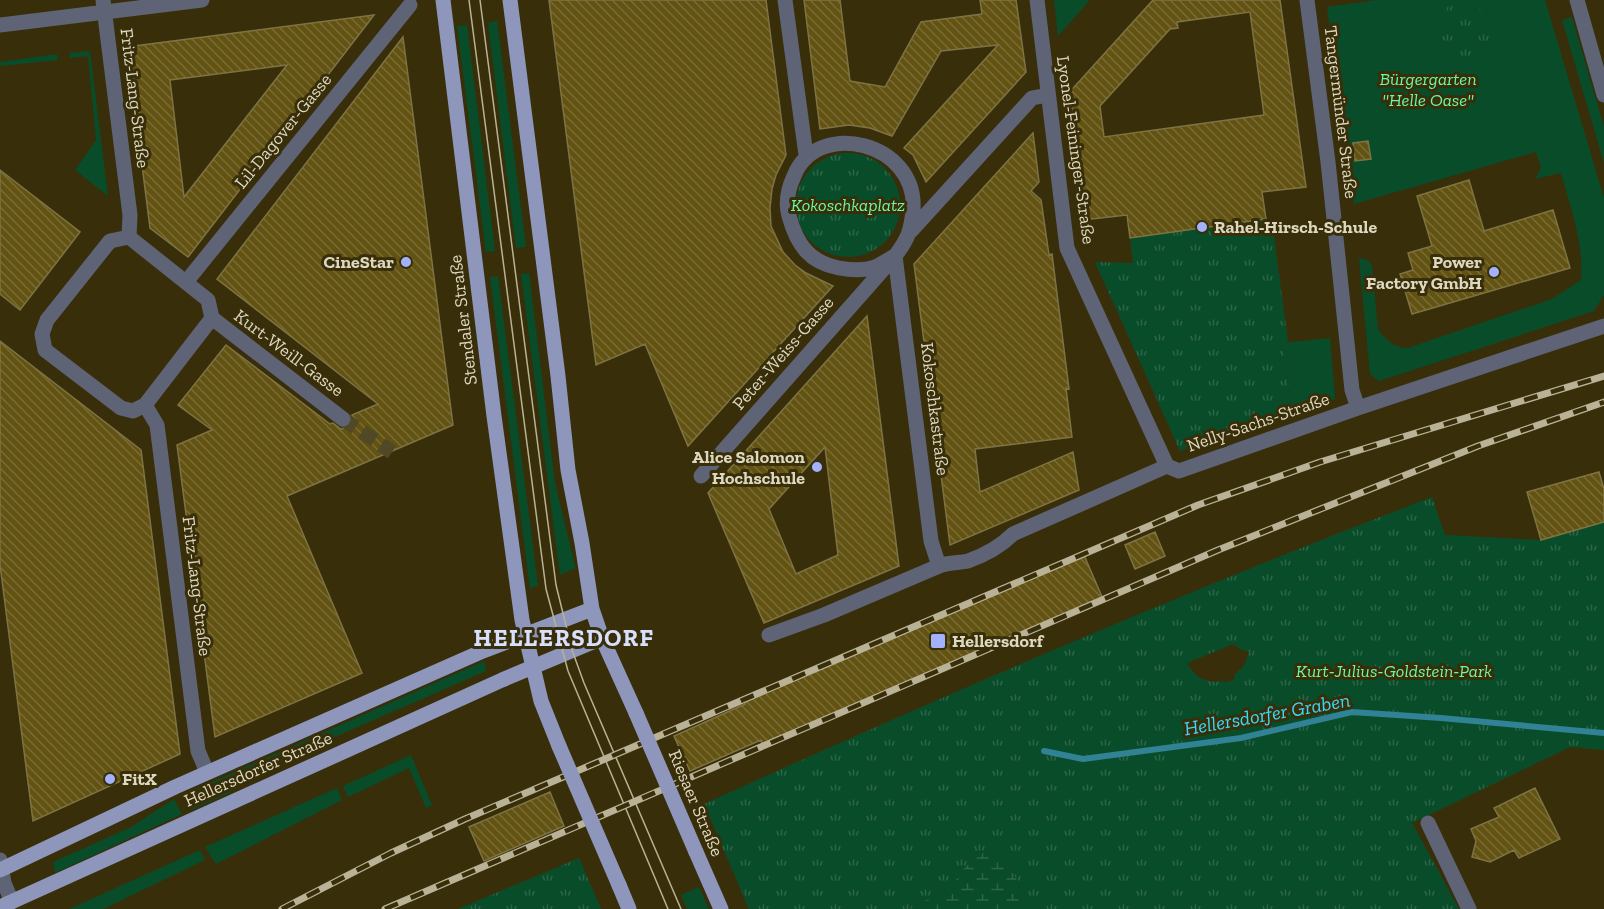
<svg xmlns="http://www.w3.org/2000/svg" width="1604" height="909" font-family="'Zilla Slab',serif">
	<defs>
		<pattern id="wetland-marsh" width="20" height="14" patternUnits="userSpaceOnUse" patternTransform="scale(1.5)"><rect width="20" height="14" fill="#094c2a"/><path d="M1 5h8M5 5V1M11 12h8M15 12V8" fill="none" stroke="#2c6547"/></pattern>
		<pattern id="park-tufts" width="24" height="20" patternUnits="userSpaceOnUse" patternTransform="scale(1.5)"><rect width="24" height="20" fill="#094c2a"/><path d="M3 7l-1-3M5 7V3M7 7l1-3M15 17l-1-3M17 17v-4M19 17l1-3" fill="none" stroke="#2c6547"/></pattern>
		<pattern id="building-back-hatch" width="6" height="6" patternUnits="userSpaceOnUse" patternTransform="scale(1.5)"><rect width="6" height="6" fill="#625313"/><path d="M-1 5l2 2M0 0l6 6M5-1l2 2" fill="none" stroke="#786b34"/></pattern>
	</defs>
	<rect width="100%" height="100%" fill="#382f0a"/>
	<path fill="#094c2a" d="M 1054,0 L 1090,0 L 1058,36 Z
		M 1376,0 L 1545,0 L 1604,198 L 1604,295 L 1594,311 L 1379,381 L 1370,374 L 1359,260 L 1361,258 L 1369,261 L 1372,266 L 1378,329 C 1386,340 1394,348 1408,348 L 1552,299 L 1581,280 C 1584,243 1571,209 1561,173 L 1535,179 L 1541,168 L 1536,152 L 1354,204 L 1327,7 Z
		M 1572,17 L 1604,127 L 1604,163 L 1562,20 Z
		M 497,21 L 526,247 L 516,248 L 488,23 Z
		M 467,25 L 495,251 L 486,252 L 457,26 Z
		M 90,51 L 108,196 L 75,170 L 96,140 L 88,56 L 70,58 L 69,53 Z
		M 57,54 L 58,60 L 0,66 L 0,62 Z
		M 529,273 L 555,483 L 575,566 L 576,568 L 560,575 L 521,274 Z
		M 498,276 L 538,585 L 530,589 L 490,277 Z
		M 1330,338 L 1335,399 L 1292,413 L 1283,343 Z
		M 484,661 L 486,671 L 266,767 L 251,774 L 229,793 L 191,810 L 183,795 Z
		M 411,755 L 432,805 L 426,808 L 409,768 L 348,797 L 343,786 Z
		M 337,788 L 342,800 L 216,864 L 205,847 Z
		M 174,799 L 182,814 L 55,873 L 53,862 L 131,827 Z
		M 200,850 L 205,860 L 103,909 L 69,909 Z
		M 699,887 L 709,909 L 687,909 L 681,895 Z"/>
	<path fill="url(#wetland-marsh)" d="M 985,851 C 1010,859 1024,884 1022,909 L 910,909 L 951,886 L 966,866 Z"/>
	<path fill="url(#park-tufts)" fill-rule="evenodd" d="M 1453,0 C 1470,0 1490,13 1496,30 L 1475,64 L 1454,67 L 1421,41 Z
		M796 205a52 52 0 1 1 104 0a52 52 0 1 1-104 0Z
		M 1266,219 L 1274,236 L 1288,342 L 1283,343 L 1292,413 L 1180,451 L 1095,262 L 1133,263 L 1130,238 Z
		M 1432,497 L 1445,535 L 1541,540 L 1604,522 L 1604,750 L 1570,747 L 1412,823 L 1459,909 L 1022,909 C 1024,884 1010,859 985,851 L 966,866 L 951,886 L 910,909 L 749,909 L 704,804 C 944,695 1186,591 1432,497 ZM 1233,644 L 1240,649 L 1249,652 L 1244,666 L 1234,675 L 1235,679 L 1225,683 L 1224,681 C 1207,684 1195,678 1187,663 Z
		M 579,858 L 601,909 L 458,909 Z"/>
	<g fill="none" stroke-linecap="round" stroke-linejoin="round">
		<path stroke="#308294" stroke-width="6" d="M 1044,751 L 1083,759 L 1241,738 L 1352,712 L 1441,718 L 1604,733"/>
	</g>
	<path fill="url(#building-back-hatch)" stroke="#7f7344" stroke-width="1.5" fill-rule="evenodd" d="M 549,0 L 766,0 L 786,155 L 776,175 L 772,189 L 770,208 L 771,226 L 783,252 L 795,265 L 806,273 L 833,286 L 688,446 L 645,344 L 596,365 Z
		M 804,0 L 840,0 L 850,81 L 885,87 L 921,22 L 982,14 L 980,0 L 1016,0 L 1026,72 L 926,182 L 913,155 L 904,148 L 998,45 L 941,51 L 892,136 L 870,128 L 849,125 L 820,129 Z
		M 1153,0 L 1280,0 L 1306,187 L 1262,192 L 1266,219 L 1130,238 L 1127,215 L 1083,220 L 1066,96 ZM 1250,12 L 1264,115 L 1104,137 L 1100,106 L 1170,29 L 1178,28 L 1177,22 Z
		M 374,15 L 188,257 L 150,228 L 127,47 ZM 287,65 L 184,197 L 170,80 Z
		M 403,37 L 453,425 L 287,496 L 362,673 L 215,737 L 177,445 L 212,430 L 178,405 L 226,345 L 330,424 L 333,423 L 341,429 L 347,428 L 353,421 L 352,415 L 378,404 L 217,279 Z
		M 1033,133 L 1039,182 L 1031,191 L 1041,200 L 1049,255 L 1052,254 L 1069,389 L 1066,388 L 1072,437 L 975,449 L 980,492 L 1073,452 L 1079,490 L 950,545 L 914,264 Z
		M 1368,141 L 1371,159 L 1355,161 L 1353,143 Z
		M 0,170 L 80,232 L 20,310 L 0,294 Z
		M 1469,180 L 1484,231 L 1553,210 L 1570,268 L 1412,314 L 1400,274 L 1413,270 L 1408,253 L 1432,246 L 1417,196 Z
		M 867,316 L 899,566 L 764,623 L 708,493 ZM 825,447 L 838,555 L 796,574 L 769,509 Z
		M 0,341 L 141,450 L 180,754 L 33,821 L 0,565 Z
		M 1599,472 L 1604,489 L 1604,522 L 1541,540 L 1527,492 Z
		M 1155,532 L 1165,556 L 1135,569 L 1125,545 Z
		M 1084,555 L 1103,599 L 763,745 L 761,740 L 690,771 L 674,736 L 745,704 L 744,701 Z
		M 1535,788 L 1560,839 L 1519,858 L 1514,850 L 1490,862 L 1472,857 L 1476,841 L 1471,829 L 1499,817 L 1494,808 Z
		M 550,792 L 564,826 L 484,861 L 469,827 Z"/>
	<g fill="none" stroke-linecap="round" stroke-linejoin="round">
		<path stroke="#514825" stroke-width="15" stroke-dasharray="15 8" stroke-linecap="butt" d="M 343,419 L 392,452"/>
		<path stroke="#5f6376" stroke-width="15" d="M 103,0 L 130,215 L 129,237
			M 785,0 L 806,155
			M 1037,0 L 1067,248 L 1167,466
			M 1307,0 L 1328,162 L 1352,390 L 1358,408
			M 1577,0 L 1604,95
			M 0,25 L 202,0
			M 911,231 L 1032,98 L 1048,95
			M 129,237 L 208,300 L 212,318 L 145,405 L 133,411 L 121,408 L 45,350 L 42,334 L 47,320 L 110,241 Z
			M 895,256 L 931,541 L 939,566
			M 186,282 L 410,5
			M 212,318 L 343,419
			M 145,405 L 157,425 L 198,751 L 207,772
			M 701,476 L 895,256 C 908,239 911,231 913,210 C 918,142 817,118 794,176 C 788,189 785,202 789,216 C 797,245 809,262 839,268 C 850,270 864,271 875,267 C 882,264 889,259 895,256
			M 769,635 L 824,615 L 939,566 C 949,562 959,563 968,561 C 985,555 1000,547 1013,534 L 1167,466 L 1179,471 L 1358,408 L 1604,326
			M 1428,823 L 1469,909
			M 0,860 L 4,883 L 12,902"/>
		<path stroke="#8e96bc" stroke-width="15" d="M 443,0 L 494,416 L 522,620 L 541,701 L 559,746
			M 510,0 L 558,376 L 568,470 L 582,543 L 592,609 L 602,638 L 636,713
			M 696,852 L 721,909
			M 0,870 L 175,787 L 483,651 L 592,609
			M 619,885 L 629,909
			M 0,907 L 502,680 L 602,638"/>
		<path stroke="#b9b297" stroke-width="1.5" d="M 469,0 L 546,589 L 568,671 L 668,909
			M 480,0 L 556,585 L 572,650 L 584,683 L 681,909"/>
		<defs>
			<path id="rail" d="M 282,909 L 391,853 L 465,819 L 1198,505 L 1320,462 L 1604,376
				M 385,909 L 1218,550 L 1478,446 L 1604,402"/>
		</defs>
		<use href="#rail" stroke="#b9b297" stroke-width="7"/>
		<use href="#rail" stroke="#382f0a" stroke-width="4.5" stroke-dasharray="14" stroke-linecap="butt"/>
		<path stroke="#8e96bc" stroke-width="15" d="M 636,713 L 696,852
			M 559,746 L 619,885"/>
	</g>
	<g fill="#a3b2fd" stroke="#382f0a" stroke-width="2">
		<circle cx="1202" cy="227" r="6"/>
		<circle cx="406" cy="262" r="6"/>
		<circle cx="1494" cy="272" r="6"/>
		<circle cx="817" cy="467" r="6"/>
		<rect x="930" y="633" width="16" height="16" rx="3"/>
		<circle cx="110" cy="779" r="6"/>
	</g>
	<g text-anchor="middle" stroke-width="6" stroke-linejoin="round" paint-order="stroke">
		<g font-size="18" font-style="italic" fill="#6cf7a5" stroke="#382f0a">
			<text x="1428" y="85">Bürgergarten<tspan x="1428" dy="21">"Helle Oase"</tspan></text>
			<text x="848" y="211">Kokoschkaplatz</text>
			<text x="1394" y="677">Kurt-Julius-Goldstein-Park</text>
		</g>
		<g font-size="18" fill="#dfd8c0" stroke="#382f0a">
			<text transform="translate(135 98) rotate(83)" y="6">Fritz-Lang-Straße</text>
			<text transform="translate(1341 112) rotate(83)" y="6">Tangermünder Straße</text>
			<text transform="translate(283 131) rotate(-51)" y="6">Lil-Dagover-Gasse</text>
			<text transform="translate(1076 150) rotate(82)" y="6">Lyonel-Feininger-Straße</text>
			<text transform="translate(463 320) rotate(-97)" y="6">Stendaler Straße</text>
			<text transform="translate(289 353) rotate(37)" y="6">Kurt-Weill-Gasse</text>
			<text transform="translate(783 353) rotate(-49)" y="6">Peter-Weiss-Gasse</text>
			<text transform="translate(935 409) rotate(83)" y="6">Kokoschkastraße</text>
			<text transform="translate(1258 422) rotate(-19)" y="6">Nelly-Sachs-Straße</text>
			<text transform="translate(197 586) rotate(83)" y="6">Fritz-Lang-Straße</text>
			<text transform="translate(258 769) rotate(-24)" y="6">Hellersdorfer Straße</text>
			<text transform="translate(696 803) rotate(67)" y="6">Riesaer Straße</text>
		</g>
		<g font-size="18" font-weight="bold" fill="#dfd8c0" stroke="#382f0a" text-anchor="start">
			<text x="1214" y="233">Rahel-Hirsch-Schule</text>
			<text x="394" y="268" text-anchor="end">CineStar</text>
			<text x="1482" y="268" text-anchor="end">Power<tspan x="1482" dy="21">Factory GmbH</tspan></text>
			<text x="805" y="463" text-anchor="end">Alice Salomon<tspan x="805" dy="21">Hochschule</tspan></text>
			<text x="952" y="647">Hellersdorf</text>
			<text x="122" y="785">FitX</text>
		</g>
		<g font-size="20" font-style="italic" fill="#38dafa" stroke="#382f0a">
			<text transform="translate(1267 714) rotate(-10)" y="7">Hellersdorfer Graben</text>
		</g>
		<g font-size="24" font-weight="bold" letter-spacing="1.5" fill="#d9e0fd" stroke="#382f0a">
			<text x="564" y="646">HELLERSDORF</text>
		</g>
	</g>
</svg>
